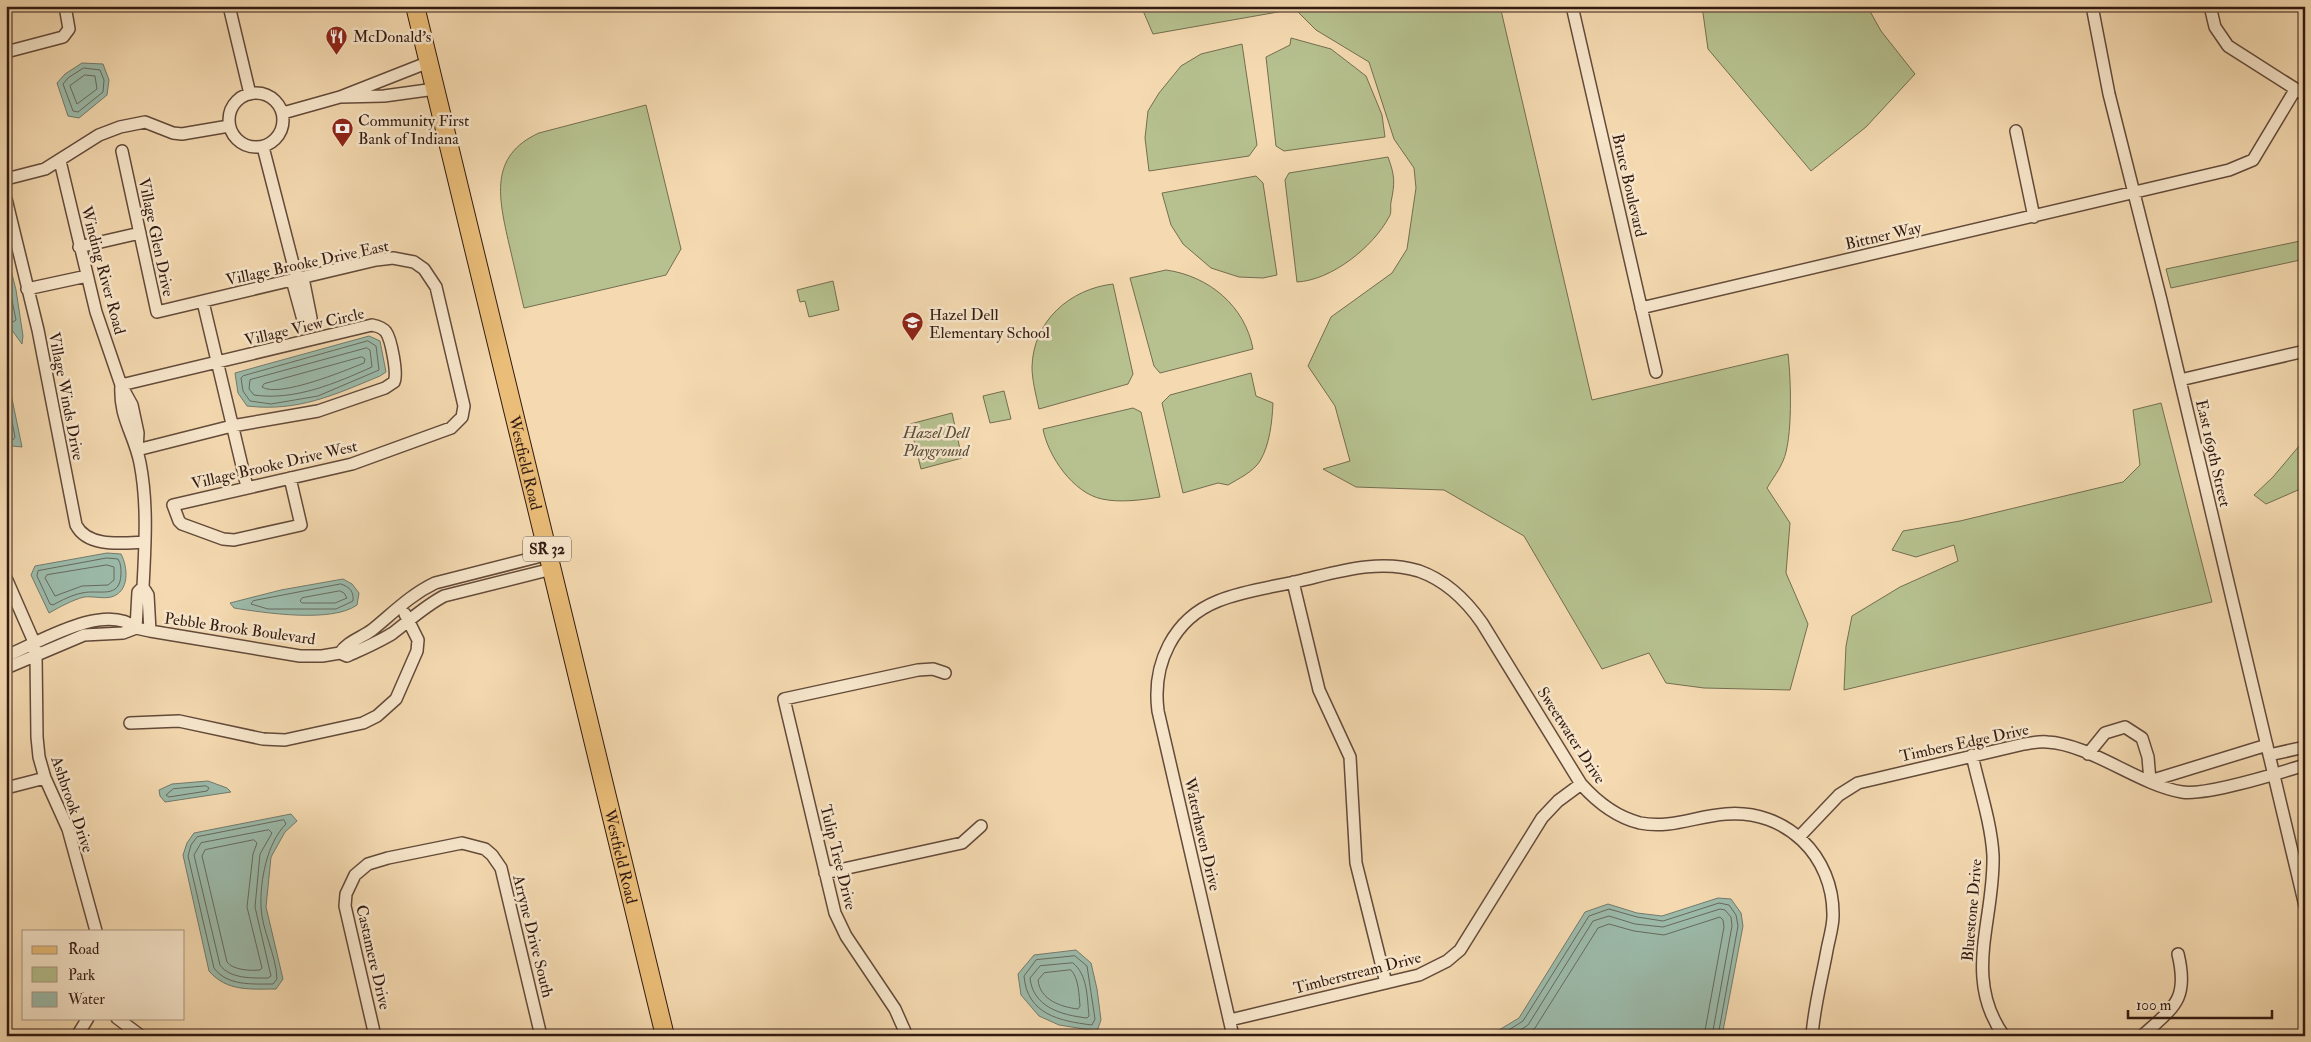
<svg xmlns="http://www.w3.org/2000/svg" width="2311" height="1042" font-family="'IM FELL Double Pica',serif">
	<rect width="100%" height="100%" fill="#f5dab1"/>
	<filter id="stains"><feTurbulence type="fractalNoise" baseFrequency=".004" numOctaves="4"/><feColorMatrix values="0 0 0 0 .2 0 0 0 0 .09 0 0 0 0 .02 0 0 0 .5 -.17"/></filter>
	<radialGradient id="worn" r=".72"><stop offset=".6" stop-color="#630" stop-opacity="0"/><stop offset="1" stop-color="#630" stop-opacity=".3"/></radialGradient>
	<path fill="#b6c18f" stroke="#746e50" d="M 1141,6 L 1500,6 L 1592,400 L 1788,354 C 1791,379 1793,439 1783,461 C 1779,471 1772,479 1767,488 L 1790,523 L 1786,573 L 1808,624 L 1790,690 L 1704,688 L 1666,683 L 1649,653 L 1602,669 L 1524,536 L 1444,490 L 1356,487 L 1323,469 L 1350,461 L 1335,406 L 1308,366 L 1331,317 L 1392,273 L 1407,249 L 1416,188 L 1414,168 L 1394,139 L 1369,62 L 1316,30 L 1295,9 L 1153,34 Z
		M 1702,6 L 1867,6 L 1881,31 L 1915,74 L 1866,127 L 1811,171 L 1708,49 Z
		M 1291,38 L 1331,49 L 1366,76 L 1382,115 L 1385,137 L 1284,151 L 1276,146 L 1266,57 L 1290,45 Z
		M 1242,44 L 1257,145 L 1249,156 L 1149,171 L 1145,138 L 1148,111 L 1159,93 L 1181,66 L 1201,54 Z
		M 646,105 L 681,249 L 666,275 L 524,308 C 519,287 514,265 509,244 C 499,199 488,156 539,133 Z
		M 1388,157 C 1395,176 1395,183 1391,202 C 1390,207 1392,213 1389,217 C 1373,247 1332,280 1297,282 L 1285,180 L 1289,173 Z
		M 1256,176 L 1263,183 L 1277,275 L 1263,278 L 1239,277 L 1211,268 L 1183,244 L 1171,225 L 1162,193 Z
		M 2305,240 L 2305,259 L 2171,288 L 2166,269 Z
		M 1166,270 C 1209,276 1245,306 1253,349 L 1160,373 L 1154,366 L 1130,278 Z
		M 833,281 L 839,310 L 809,317 L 805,301 L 800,302 L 797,290 Z
		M 1113,284 L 1133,374 L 1128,384 L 1039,409 C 1036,395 1032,380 1032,367 C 1033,321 1070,289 1113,284 Z
		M 1251,373 L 1256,396 L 1273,403 C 1272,422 1270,444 1260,461 C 1253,472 1238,479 1228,485 L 1218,483 L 1183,493 L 1162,403 L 1170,395 Z
		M 1004,391 L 1011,419 L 990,423 L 983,396 Z
		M 2161,403 L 2212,602 L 1844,690 L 1846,646 L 1852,616 L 1900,587 L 1958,561 L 1954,545 L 1916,557 L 1892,550 L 1903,531 L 1960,521 L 2123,482 L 2140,465 L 2133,410 Z
		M 1133,408 L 1141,412 L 1160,497 C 1142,500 1120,503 1102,499 C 1073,493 1048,456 1043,429 Z
		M 952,413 L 962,458 L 921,469 L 910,424 Z
		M 2305,439 L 2305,487 L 2266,504 L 2254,495 L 2273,477 Z"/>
	<path fill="#9cbbab" stroke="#727b6e" d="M 82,63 L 103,64 L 109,80 L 107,95 L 79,118 L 68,116 L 57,83 L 65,74 Z
		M 6,250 L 16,290 L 23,336 L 22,344 L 6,322 Z
		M 369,336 L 380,341 L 386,372 L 380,376 C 334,395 298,412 247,406 L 238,393 L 235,373 Z
		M 6,370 L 22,447 L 12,446 L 6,442 Z
		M 107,553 L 121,554 C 128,567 130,592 111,597 C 103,599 93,596 84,597 C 72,600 60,607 49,613 L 31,575 L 35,566 Z
		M 343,579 L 352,584 L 359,593 L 357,605 C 332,623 265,613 234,608 L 230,603 L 281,590 Z
		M 208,781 L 227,788 L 231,792 L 165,802 L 160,796 L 159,790 L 172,784 Z
		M 291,814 L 297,821 L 285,832 L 271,857 L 266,907 L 283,979 L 276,989 C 251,989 227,992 209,971 L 183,855 L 187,843 L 194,833 Z
		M 1718,898 L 1731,899 L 1741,913 L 1743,926 L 1722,1036 L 1489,1036 L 1519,1018 L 1585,912 L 1608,904 L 1637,913 L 1662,916 Z
		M 1076,950 L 1091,963 L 1097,989 L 1101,1020 L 1097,1031 L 1059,1025 L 1039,1016 L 1021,995 L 1018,974 L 1034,955 Z"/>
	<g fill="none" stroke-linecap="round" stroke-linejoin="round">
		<path stroke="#676a5e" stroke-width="1" d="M 84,68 L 100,70 L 104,80 L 103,92 L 78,112 L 73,111 L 63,84 L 68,78 Z
			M 85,75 L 95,76 L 97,89 L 77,104 L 70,86 Z
			M 6,270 L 16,320 L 13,322 L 6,320
			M 368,341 L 376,346 L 379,370 L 318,396 L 271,404 L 250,401 L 243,391 L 241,378 L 243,376 Z
			M 367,348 L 370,350 L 372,367 C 336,383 295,401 254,395 L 249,389 L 250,380 Z
			M 362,357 L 365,359 L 364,363 C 344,371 279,398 262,387 L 264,384 Z
			M 6,390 L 15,437 L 13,440 L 6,438
			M 107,558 L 118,559 C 121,564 121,568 121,574 C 120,600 99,589 82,593 C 72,595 62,600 53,605 L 50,604 L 37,576 L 38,571 Z
			M 107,565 L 114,567 L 114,580 L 108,585 L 82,586 L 55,596 L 45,578 L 47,575 Z
			M 341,584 C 350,587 354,592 353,601 L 336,609 L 268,609 L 251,604 L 253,601 Z
			M 340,591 L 344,593 L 347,598 L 335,603 L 302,603 L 300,601 L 302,598 Z
			M 206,786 L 209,788 L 207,791 L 169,797 L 166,795 L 173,789 Z
			M 284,820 L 286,824 C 267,843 260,880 261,907 C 262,931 276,954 277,979 L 273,984 C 252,984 227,986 214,968 L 188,856 L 191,845 L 197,837 Z
			M 269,830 L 272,833 L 260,854 L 255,907 L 271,976 L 268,978 C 252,978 230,979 220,965 L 194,855 L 201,843 Z
			M 254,840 L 257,843 L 253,854 L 247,907 L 262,968 L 260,970 C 250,971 233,970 227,962 L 202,856 L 205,850 Z
			M 1075,956 L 1087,966 L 1095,1019 L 1092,1025 C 1059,1021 1027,1014 1024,976 L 1036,960 Z
			M 1073,963 C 1088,975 1087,998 1089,1016 L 1087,1018 C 1061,1015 1033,1007 1030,978 L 1040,966 Z
			M 1071,970 C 1079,978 1079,996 1080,1006 L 1078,1009 C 1061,1007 1040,1000 1038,980 L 1044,973 Z
			M 1499,1036 L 1523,1021 L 1589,916 L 1609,909 L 1637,917 L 1663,921 L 1719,903 L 1729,905 L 1736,915 L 1738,926 L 1718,1036
			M 1511,1036 L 1528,1025 L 1593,921 L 1609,916 L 1635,924 L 1663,927 L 1720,909 L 1725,910 L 1731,917 L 1732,926 L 1712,1036
			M 1526,1036 L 1535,1028 L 1598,928 L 1609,924 L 1634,931 L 1664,935 L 1720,917 L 1723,920 L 1724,927 L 1704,1036"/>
		<defs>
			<path id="street" d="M 229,6 L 250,94
				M 1572,6 L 1656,372
				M 2092,6 L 2109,94 L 2161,300 L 2305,906
				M 2210,6 L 2215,27 L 2228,46 L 2305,95
				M 6,52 L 63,37 L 69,29 L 65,6
				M 429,62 L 340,97 L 384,96 L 435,89
				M229 120a27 27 0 1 1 54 0a27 27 0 1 1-54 0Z
				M 283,113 L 340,97
				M 2016,131 L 2034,217
				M 263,147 L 297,279
				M 122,151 L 157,312 L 376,260 L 393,258 L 414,262 L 424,269 L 436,287 L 464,406 L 462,417 L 451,428 L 352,464 L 173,505 L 179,521 L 182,524 L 223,539 L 234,540 L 301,525 L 290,478
				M 60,161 L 96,312 L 121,385 L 132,405 L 138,433 L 137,450
				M 6,179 L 45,169 L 99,135 L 120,127 L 145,122 L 173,133 L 182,134 L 229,126
				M 6,199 L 38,330 L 76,525 C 88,548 122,543 145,542
				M 79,247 L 140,233
				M 292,280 L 303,320 L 308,325 L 311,318 L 303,278
				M 27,289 L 87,276
				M 203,302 L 247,487
				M 1641,308 L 2229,170 L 2253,160 L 2295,90
				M 2180,380 L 2305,351
				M 121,385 L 372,325 C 377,326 383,328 386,332 C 391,339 398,374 394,382 L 385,388 L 318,411 L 232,426 L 137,450
				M 121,385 C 119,418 134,433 140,463 C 148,504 145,546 143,587
				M 549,554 L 435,583 C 410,595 393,613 372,630 C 361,638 347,642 340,653 L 347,656 C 362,649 379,642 393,633 C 410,620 425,606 444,596 L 552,569
				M 6,578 L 34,642 L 36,655 L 37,737 L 39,757 L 45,778 L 68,829 L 96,931
				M 1293,582 L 1319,690 L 1350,757 L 1356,863 L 1386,983
				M 150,631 L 148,595 L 143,587 L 138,592 L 136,628 L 150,631 L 300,656 L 322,656 L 340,653
				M 6,656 C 37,644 104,601 136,628 L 123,633 L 84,635 L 6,668
				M 130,723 L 179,721 L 263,739 L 285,740 L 363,723 L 377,716 L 396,699 L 417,651 L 418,640 L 405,614
				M 2088,754 L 2105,733 L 2125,727 L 2142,738 L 2148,757 L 2150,781
				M 1972,755 C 1979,787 1991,822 1993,855 C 1995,919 1962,978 2004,1036
				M 2269,755 L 2305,747
				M 2150,781 L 2267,745
				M 6,788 L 45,778
				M 1800,836 L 1839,795 L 1858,783 L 2024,744 C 2031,743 2040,741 2047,742 C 2090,744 2139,785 2182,792 C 2206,796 2279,773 2305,765
				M 825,873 L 962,843 L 981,826
				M 117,1018 L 141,1036
				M 1230,1020 L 1419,975 L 1447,961 L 1460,950 L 1542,818 L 1558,801 L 1581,784
				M 77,1036 L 88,1018
				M 375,1036 L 345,906 L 346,894 L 355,875 L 368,864 L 388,858 L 462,843 L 485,849 L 492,855 L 501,868 L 541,1036
				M 907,1036 L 895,1009 L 846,936 L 835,913 L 784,699 L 918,670 L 933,669 L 945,673
				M 1233,1036 L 1158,711 C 1152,664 1173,619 1218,601 C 1245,590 1275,587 1303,580 C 1341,571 1380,559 1419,571 C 1447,581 1466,600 1482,623 L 1581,784 C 1597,802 1616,817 1640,823 C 1671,829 1696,816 1726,814 C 1786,809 1834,856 1833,916 C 1833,927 1829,939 1827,950 C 1822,978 1814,1007 1812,1036
				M 2142,1036 C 2174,1007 2189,1000 2178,954"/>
			<g id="primary">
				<path id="s1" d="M 415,6 L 665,1036"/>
			</g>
		</defs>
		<use href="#street" stroke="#634a3a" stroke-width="14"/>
		<use href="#primary" stroke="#321a12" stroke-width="20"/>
		<use href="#street" stroke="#f8e7cc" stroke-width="11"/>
		<use href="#primary" stroke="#eabd78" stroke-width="18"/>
	</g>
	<defs>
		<symbol id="restaurant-pin" viewBox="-11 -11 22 30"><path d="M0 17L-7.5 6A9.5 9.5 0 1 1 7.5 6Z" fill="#8f2418" stroke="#f8e7cc"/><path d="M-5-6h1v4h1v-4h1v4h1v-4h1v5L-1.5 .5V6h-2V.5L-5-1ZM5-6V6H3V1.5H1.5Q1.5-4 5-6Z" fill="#fff"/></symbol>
		<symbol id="bank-pin" viewBox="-11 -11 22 30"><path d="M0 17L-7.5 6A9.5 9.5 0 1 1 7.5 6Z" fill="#8f2418" stroke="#f8e7cc"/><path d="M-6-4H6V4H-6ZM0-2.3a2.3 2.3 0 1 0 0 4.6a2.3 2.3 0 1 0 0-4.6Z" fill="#fff"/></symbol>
		<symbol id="school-pin" viewBox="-11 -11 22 30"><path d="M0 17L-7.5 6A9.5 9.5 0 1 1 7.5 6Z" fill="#8f2418" stroke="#f8e7cc"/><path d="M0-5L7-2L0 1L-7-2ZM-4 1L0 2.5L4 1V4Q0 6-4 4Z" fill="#fff"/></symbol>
	</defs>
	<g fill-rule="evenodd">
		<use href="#restaurant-pin" x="324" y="24" width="25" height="34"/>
		<use href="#bank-pin" x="330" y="116" width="25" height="34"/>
		<use href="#school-pin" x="900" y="310" width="25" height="34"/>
	</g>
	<g text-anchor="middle" stroke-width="5" stroke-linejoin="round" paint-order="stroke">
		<rect fill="#f8e7cc" stroke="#6d584a" stroke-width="1" x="523" y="536.5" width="48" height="25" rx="4"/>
		<g font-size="15" font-weight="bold" fill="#321a12">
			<text x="547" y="554">SR 32</text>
		</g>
		<g font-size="16" fill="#321a12" stroke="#f8e7cc" text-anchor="start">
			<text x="353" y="42">McDonald's</text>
			<text x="358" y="126">Community First<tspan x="358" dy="18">Bank of Indiana</tspan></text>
			<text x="929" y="320">Hazel Dell<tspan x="929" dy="18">Elementary School</tspan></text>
		</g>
		<g font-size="16" fill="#321a12" stroke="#f8e7cc">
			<text transform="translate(1630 185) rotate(77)" y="6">Bruce Boulevard</text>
			<text transform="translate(1883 235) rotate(-13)" y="6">Bittner Way</text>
			<text transform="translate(157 237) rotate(78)" y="6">Village Glen Drive</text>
			<text transform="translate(307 262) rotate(-12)" y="6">Village Brooke Drive East</text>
			<text transform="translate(104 270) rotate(75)" y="6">Winding River Road</text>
			<text transform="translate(304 326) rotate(-13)" y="6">Village View Circle</text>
			<text transform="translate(67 396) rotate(79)" y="6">Village Winds Drive</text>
			<text transform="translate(2214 453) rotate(77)" y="6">East 169th Street</text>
			<text dy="6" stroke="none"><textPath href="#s1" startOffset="470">Westfield Road</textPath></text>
			<text transform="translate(274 464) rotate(-13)" y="6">Village Brooke Drive West</text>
			<text transform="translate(240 628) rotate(8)" y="6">Pebble Brook Boulevard</text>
			<text transform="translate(1572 735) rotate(57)" y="6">Sweetwater Drive</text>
			<text transform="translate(1964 742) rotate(-12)" y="6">Timbers Edge Drive</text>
			<text transform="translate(73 804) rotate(71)" y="6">Ashbrook Drive</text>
			<text transform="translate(1203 834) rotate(77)" y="6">Waterhaven Drive</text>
			<text dy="6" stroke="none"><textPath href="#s1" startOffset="875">Westfield Road</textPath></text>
			<text transform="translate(839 857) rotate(76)" y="6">Tulip Tree Drive</text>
			<text transform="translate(1971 910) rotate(-85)" y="6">Bluestone Drive</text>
			<text transform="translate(534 936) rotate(76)" y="6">Arryne Drive South</text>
			<text transform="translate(374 957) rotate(77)" y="6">Castamere Drive</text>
			<text transform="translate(1357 972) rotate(-14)" y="6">Timberstream Drive</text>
		</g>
		<g font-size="16" font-style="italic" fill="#5a4c38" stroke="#f8e7cc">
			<text x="936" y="438">Hazel Dell<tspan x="936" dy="18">Playground</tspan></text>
		</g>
	</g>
	<rect width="2311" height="1042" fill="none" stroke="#f5dab1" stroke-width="25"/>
	<rect x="8" y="8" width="2296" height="1027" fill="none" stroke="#321a12" stroke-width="2.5"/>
	<rect x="12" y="12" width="2286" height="1017" fill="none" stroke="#321a12"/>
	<rect x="22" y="930" width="162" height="90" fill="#f8e7cc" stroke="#a99582"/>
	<rect x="32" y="946" width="25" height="8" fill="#eabd78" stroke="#a99582"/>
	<text x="68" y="954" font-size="15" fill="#321a12">Road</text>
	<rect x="32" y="967" width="25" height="15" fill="#b6c18f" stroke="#a99582"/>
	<text x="68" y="980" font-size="15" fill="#321a12">Park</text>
	<rect x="32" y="992" width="25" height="15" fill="#9cbbab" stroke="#a99582"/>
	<text x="68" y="1004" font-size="15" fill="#321a12">Water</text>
	<path d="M2128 1010v8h144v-8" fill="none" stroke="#321a12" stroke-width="2.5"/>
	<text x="2136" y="1010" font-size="15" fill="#321a12" stroke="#f8e7cc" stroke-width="4" paint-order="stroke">100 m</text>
	<rect width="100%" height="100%" filter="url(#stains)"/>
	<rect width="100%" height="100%" fill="url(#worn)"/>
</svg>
